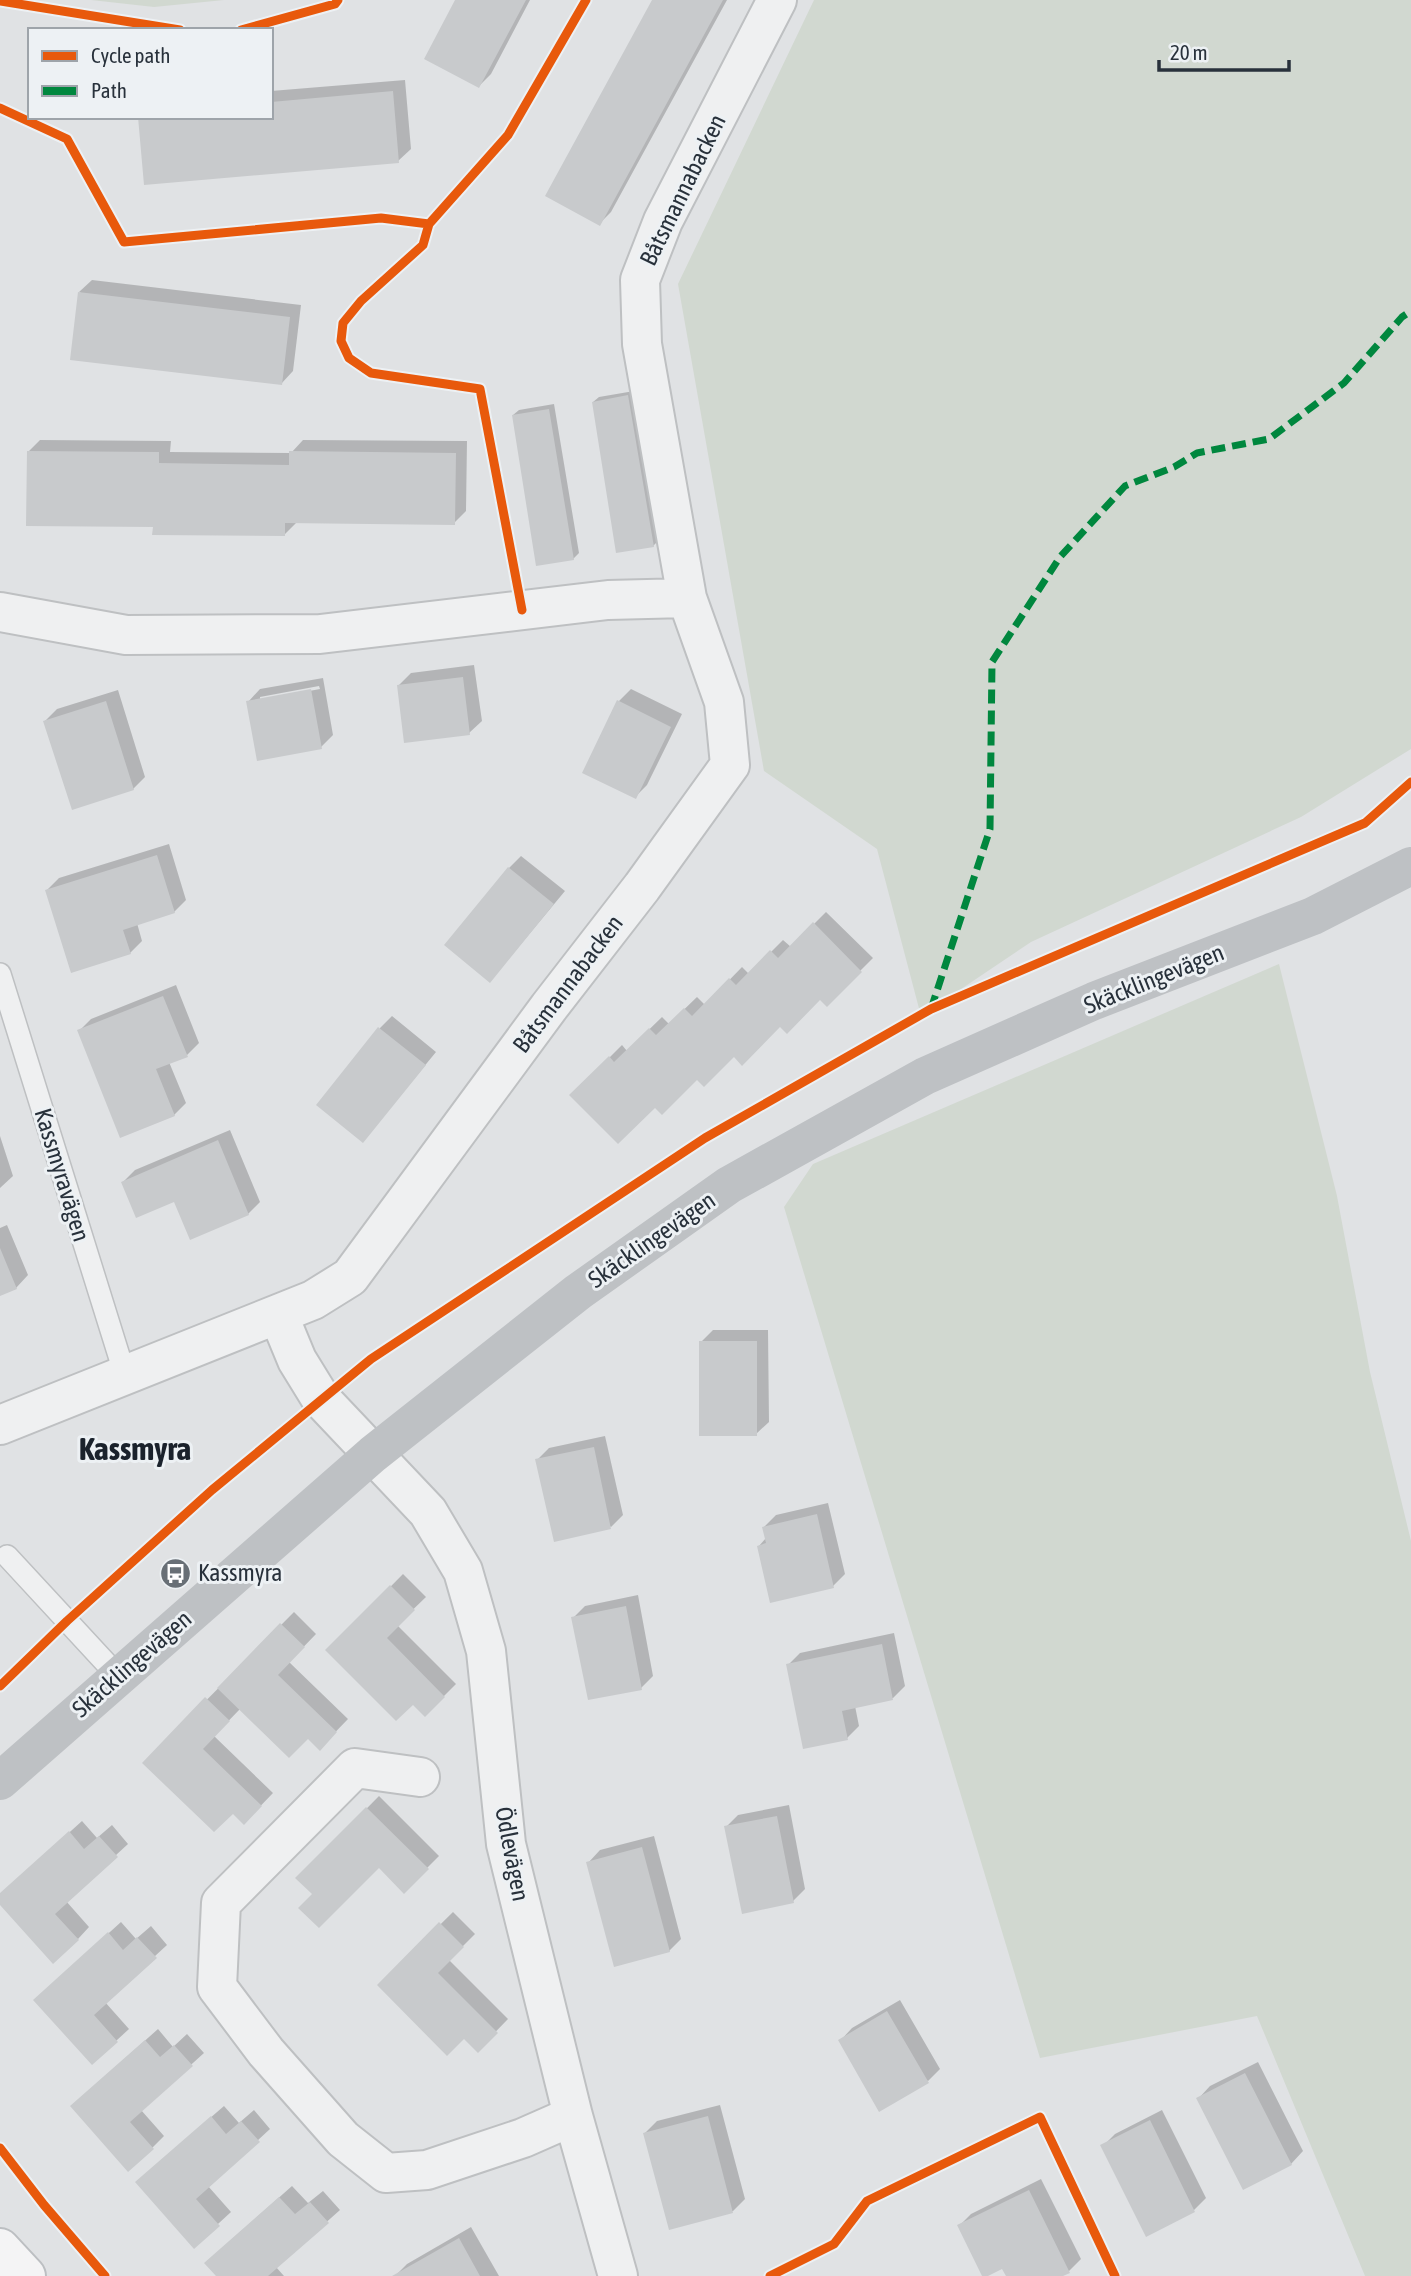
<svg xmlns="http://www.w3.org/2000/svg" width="1411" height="2276" font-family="'Asap Condensed',sans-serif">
	<rect width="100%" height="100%" fill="#e0e2e4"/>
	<path fill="#d1d8d0" d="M 91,0 L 224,0 L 154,7 Z
		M 814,0 L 1411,0 L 1411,749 L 1301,817 L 1031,942 L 921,1016 L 877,849 L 764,771 L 678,284 Z
		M 1279,964 L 1337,1196 L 1370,1372 L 1411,1541 L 1411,2276 L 1365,2276 L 1257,2016 L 1040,2058 L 784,1207 L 813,1164 Z"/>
	<path fill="#0003" fill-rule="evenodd" d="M 457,0 L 530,0 L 491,74 L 479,86 Z
		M 654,0 L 727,0 L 611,212 L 599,224 Z
		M 405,80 L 411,149 L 398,161 L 271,117 L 271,91 Z
		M 92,280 L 301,305 L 293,371 L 281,384 L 79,292 Z
		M 634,391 L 659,540 L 653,546 L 593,402 L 599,397 Z
		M 554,404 L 579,553 L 573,559 L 513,415 L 519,410 Z
		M 40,440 L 171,441 L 170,452 L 291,453 L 303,440 L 467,441 L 466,511 L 454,523 L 296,523 L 284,535 L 155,525 L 28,452 Z
		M 474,665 L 482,721 L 469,733 L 398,686 L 411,673 Z
		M 323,678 L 333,735 L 321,747 L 248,702 L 260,689 ZM 319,686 L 320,689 L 260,700 L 260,697 Z
		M 631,689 L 682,714 L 647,785 L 635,797 L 619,701 Z
		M 118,690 L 145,777 L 133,789 L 45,721 L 57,709 Z
		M 169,844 L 186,900 L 174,912 L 137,923 L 142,941 L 130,953 L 47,890 L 59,878 Z
		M 521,856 L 565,891 L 490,981 L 509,868 Z
		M 826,912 L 873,958 L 827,1004 L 820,997 L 655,1105 L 572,1095 L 622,1045 L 627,1051 L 662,1017 L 669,1024 L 697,997 L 705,1005 L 742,967 L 749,974 L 783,940 L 791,947 Z
		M 176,985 L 199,1043 L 187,1055 L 169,1062 L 186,1103 L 174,1115 L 79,1031 L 91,1019 Z
		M 392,1016 L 436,1052 L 363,1141 L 380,1028 Z
		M 230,1130 L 260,1202 L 248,1214 L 175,1200 L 123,1182 L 135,1170 Z
		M 0,1136 L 13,1176 L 0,1188 Z
		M 7,1225 L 28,1275 L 16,1288 L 0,1294 L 0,1228 Z
		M 713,1330 L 768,1330 L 769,1422 L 756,1434 L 701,1342 Z
		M 605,1436 L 623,1515 L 611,1527 L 537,1460 L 549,1448 Z
		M 828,1503 L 845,1574 L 833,1586 L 759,1546 L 766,1538 L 764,1527 L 776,1515 Z
		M 403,1574 L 426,1597 L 397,1625 L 456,1684 L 425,1715 L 413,1702 L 328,1650 Z
		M 638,1595 L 653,1676 L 641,1688 L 573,1618 L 585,1606 Z
		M 294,1612 L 316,1634 L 289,1662 L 348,1719 L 320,1748 L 308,1737 L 240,1709 L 214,1736 L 273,1793 L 244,1823 L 233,1811 L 144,1763 Z
		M 894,1633 L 905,1686 L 893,1698 L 855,1706 L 859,1726 L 847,1738 L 788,1665 L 800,1653 Z
		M 379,1796 L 439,1856 L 404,1891 L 379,1866 L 314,1894 L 298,1878 Z
		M 789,1805 L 805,1889 L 793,1901 L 726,1827 L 738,1815 Z
		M 82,1821 L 97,1838 L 112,1825 L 128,1844 L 66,1901 L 89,1927 L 78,1939 L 0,1903 L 0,1895 Z
		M 654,1836 L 681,1939 L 669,1951 L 588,1863 L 600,1850 Z
		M 453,1912 L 475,1934 L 449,1960 L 508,2019 L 478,2050 L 464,2037 L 379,1985 Z
		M 121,1922 L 136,1939 L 151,1926 L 167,1945 L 105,2002 L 129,2029 L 92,2063 L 48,1988 Z
		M 900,2000 L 940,2069 L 928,2081 L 840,2041 L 852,2028 Z
		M 158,2029 L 173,2047 L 187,2034 L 204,2053 L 141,2110 L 164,2136 L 152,2148 L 84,2095 Z
		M 1258,2062 L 1303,2151 L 1291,2164 L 1198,2099 L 1210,2086 Z
		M 720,2105 L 745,2199 L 733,2211 L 670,2228 L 645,2133 L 657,2121 Z
		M 224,2106 L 239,2123 L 254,2110 L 270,2129 L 208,2186 L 231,2212 L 194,2246 L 150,2170 Z
		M 1162,2110 L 1206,2198 L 1194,2210 L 1147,2234 L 1103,2146 L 1115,2134 Z
		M 1041,2179 L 1081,2259 L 1069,2271 L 1059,2276 L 1008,2276 L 1003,2267 L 984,2276 L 959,2226 L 971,2214 Z
		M 292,2186 L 308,2203 L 323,2191 L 340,2210 L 276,2267 L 284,2276 L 218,2276 L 219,2251 Z
		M 471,2227 L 499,2276 L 395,2276 L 407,2264 Z"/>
	<path fill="#c8cacc" d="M 455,0 L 526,0 L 479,88 L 424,59 Z
		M 652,0 L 723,0 L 600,226 L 545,196 Z
		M 393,91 L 399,163 L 144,185 L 138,117 L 271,117 L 271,102 Z
		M 78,292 L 290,317 L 282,385 L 70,360 Z
		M 628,395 L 654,547 L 616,553 L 592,402 Z
		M 549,409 L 574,560 L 536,566 L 512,415 Z
		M 27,451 L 159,452 L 159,463 L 289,465 L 289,451 L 456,453 L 455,525 L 285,523 L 285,536 L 152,535 L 153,527 L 26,526 Z
		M 463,677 L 470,735 L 404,743 L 397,685 Z
		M 311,689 L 322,749 L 257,761 L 246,701 Z
		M 617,700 L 671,727 L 636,799 L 582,773 Z
		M 106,701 L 134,790 L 72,810 L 43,721 Z
		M 157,855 L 175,913 L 123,930 L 131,954 L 71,973 L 45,890 Z
		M 508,867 L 554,904 L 490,983 L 444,945 Z
		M 813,922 L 862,972 L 827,1007 L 820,1000 L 787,1034 L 780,1027 L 742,1066 L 734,1057 L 704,1087 L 697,1080 L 662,1115 L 655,1108 L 618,1144 L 569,1095 L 609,1056 L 614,1062 L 649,1028 L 656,1035 L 684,1008 L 692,1016 L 729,978 L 736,985 L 770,950 L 778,958 Z
		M 163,996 L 188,1057 L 156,1069 L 175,1116 L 120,1138 L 77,1030 Z
		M 378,1027 L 426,1065 L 363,1143 L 316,1105 Z
		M 218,1140 L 249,1215 L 190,1240 L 174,1202 L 136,1218 L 121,1182 Z
		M 0,1248 L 17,1289 L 0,1296 Z
		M 699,1341 L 757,1341 L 757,1436 L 699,1436 Z
		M 594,1447 L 611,1529 L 554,1542 L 535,1459 Z
		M 817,1514 L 834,1588 L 770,1603 L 757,1546 L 766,1543 L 762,1527 Z
		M 390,1585 L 415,1610 L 387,1638 L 445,1697 L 425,1717 L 413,1705 L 396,1721 L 325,1650 Z
		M 626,1606 L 642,1690 L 588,1700 L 571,1617 Z
		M 280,1623 L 305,1647 L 278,1675 L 337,1732 L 320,1751 L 308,1739 L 289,1758 L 217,1688 Z
		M 882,1644 L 893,1700 L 842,1711 L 848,1740 L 803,1749 L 786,1664 Z
		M 205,1697 L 230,1721 L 203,1749 L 262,1806 L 244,1825 L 233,1814 L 214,1832 L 142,1763 Z
		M 366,1807 L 429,1869 L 404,1894 L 379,1868 L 319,1928 L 298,1908 L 312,1894 L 295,1878 Z
		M 777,1816 L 794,1903 L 742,1914 L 724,1826 Z
		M 69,1831 L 84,1849 L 99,1836 L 118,1857 L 55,1914 L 79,1940 L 53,1964 L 0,1905 L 0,1893 Z
		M 642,1847 L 670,1952 L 614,1967 L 586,1862 Z
		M 439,1922 L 464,1947 L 438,1973 L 498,2033 L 478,2053 L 464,2039 L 447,2056 L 377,1985 Z
		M 108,1932 L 123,1950 L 137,1937 L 157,1958 L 94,2015 L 118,2042 L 92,2065 L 33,2000 Z
		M 887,2011 L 929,2083 L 879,2112 L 838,2040 Z
		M 145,2040 L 160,2057 L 174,2045 L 193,2066 L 130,2122 L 154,2149 L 128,2172 L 70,2106 Z
		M 1245,2073 L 1292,2165 L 1243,2190 L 1196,2098 Z
		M 211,2116 L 226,2134 L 241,2121 L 260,2142 L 196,2199 L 220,2226 L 194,2249 L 135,2182 Z
		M 708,2116 L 733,2213 L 669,2230 L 643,2133 Z
		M 1150,2120 L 1195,2212 L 1146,2237 L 1100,2145 Z
		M 1029,2190 L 1070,2273 L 1063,2276 L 1006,2276 L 1002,2269 L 988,2276 L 982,2276 L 957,2225 Z
		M 279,2197 L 295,2214 L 310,2202 L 329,2223 L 268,2276 L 216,2276 L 204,2263 Z
		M 459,2238 L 480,2276 L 392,2276 Z"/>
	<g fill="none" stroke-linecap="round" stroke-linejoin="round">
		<defs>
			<path id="lane" d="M 0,974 L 125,1375
				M 7,1556 L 118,1676"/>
			<path id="street" d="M 687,598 L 642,344 L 640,280 L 663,221 L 777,0
				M 0,612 L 126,635 L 320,634 L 608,600 L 687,598 L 724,702 L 730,765 L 642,887 L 549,1007 L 350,1277 L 313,1300 L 278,1314
				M 0,1425 L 278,1314 L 297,1360 L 321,1399 L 428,1512 L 463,1571 L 486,1651 L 506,1844 L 573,2116 L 618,2276
				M 420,1777 L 355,1768 L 221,1903 L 217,1987 L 266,2052 L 343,2139 L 386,2173 L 427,2170 L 523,2138 L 573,2116"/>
			<path id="primary" d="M 0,2248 L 26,2276"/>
		</defs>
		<use href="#lane" stroke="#bec0c2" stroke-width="24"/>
		<use href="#street" stroke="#bec0c2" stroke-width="42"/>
		<use href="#primary" stroke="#bcbfc2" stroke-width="42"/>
		<use href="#lane" stroke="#eff0f1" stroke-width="21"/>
		<use href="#street" stroke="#eff0f1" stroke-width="38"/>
		<path stroke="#bec1c4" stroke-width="38" d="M 0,1781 L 373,1454 L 578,1292 L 729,1185 L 925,1076 L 1094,1001 L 1313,916 L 1411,866"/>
		<use href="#primary" stroke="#f4f4f5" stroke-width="38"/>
		<path stroke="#00873e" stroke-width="7" stroke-dasharray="14 7" stroke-linecap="butt" d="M 931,1009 L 990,829 L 992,662 L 1060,557 L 1125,486 L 1174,467 L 1197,453 L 1269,439 L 1344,383 L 1402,317 L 1411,311"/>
		<defs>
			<path id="cycleway" d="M 0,1 L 180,30
				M 241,30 L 335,4 L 338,0
				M 0,108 L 67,139 L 124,242 L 381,218 L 429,224
				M 522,610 L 480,389 L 371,373 L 349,358 L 341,341 L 343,323 L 361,301 L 423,245 L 429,224 L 508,135 L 586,0
				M 0,1686 L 67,1621 L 212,1490 L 371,1359 L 705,1138 L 931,1009 L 1365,823 L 1411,782
				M 0,2148 L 44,2205 L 105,2276
				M 770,2276 L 834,2244 L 867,2201 L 1040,2117 L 1115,2276"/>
		</defs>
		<use href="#cycleway" stroke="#edf1f4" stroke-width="13"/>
		<use href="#cycleway" stroke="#e8590c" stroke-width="9"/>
	</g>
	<defs>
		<symbol id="bus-disc" viewBox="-11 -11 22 22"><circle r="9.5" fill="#686f76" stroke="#edf1f4"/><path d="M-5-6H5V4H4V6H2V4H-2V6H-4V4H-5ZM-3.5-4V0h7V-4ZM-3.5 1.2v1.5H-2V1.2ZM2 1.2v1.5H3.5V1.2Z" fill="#fff"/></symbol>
	</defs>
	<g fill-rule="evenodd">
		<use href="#bus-disc" x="158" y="1556" width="35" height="35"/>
	</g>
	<g text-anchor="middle" stroke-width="6" stroke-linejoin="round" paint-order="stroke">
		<g font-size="24" fill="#28313b" stroke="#edf1f4">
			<text transform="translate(683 190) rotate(-64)" y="8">Båtsmannabacken</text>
			<text transform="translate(1154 979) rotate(-22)" y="8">Skäcklingevägen</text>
			<text transform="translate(568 984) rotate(-53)" y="8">Båtsmannabacken</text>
			<text transform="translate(62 1175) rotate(73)" y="8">Kassmyravägen</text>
			<text transform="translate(652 1240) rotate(-35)" y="8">Skäcklingevägen</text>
			<text transform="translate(132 1664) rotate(-41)" y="8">Skäcklingevägen</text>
			<text transform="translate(512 1854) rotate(79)" y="8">Ödlevägen</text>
		</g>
		<g font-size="24" fill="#28313b" stroke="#edf1f4" text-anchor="start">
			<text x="198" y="1581">Kassmyra</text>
		</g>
		<g font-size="32" font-weight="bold" fill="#1b222c" stroke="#edf1f4">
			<text x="135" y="1460">Kassmyra</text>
		</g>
	</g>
	<rect x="28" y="28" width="245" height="91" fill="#edf1f4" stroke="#9ea4aa" stroke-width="2"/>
	<rect x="42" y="51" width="35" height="10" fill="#e8590c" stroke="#9ea4aa" stroke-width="2"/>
	<text x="91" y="63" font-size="21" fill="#28313b">Cycle path</text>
	<rect x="42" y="86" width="35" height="10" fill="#00873e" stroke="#9ea4aa" stroke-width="2"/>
	<text x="91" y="98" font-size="21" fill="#28313b">Path</text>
	<path d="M1159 60v10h130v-10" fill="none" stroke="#28313b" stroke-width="3.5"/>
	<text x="1170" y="60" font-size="21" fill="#28313b" stroke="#edf1f4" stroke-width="5" paint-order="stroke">20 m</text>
</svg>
